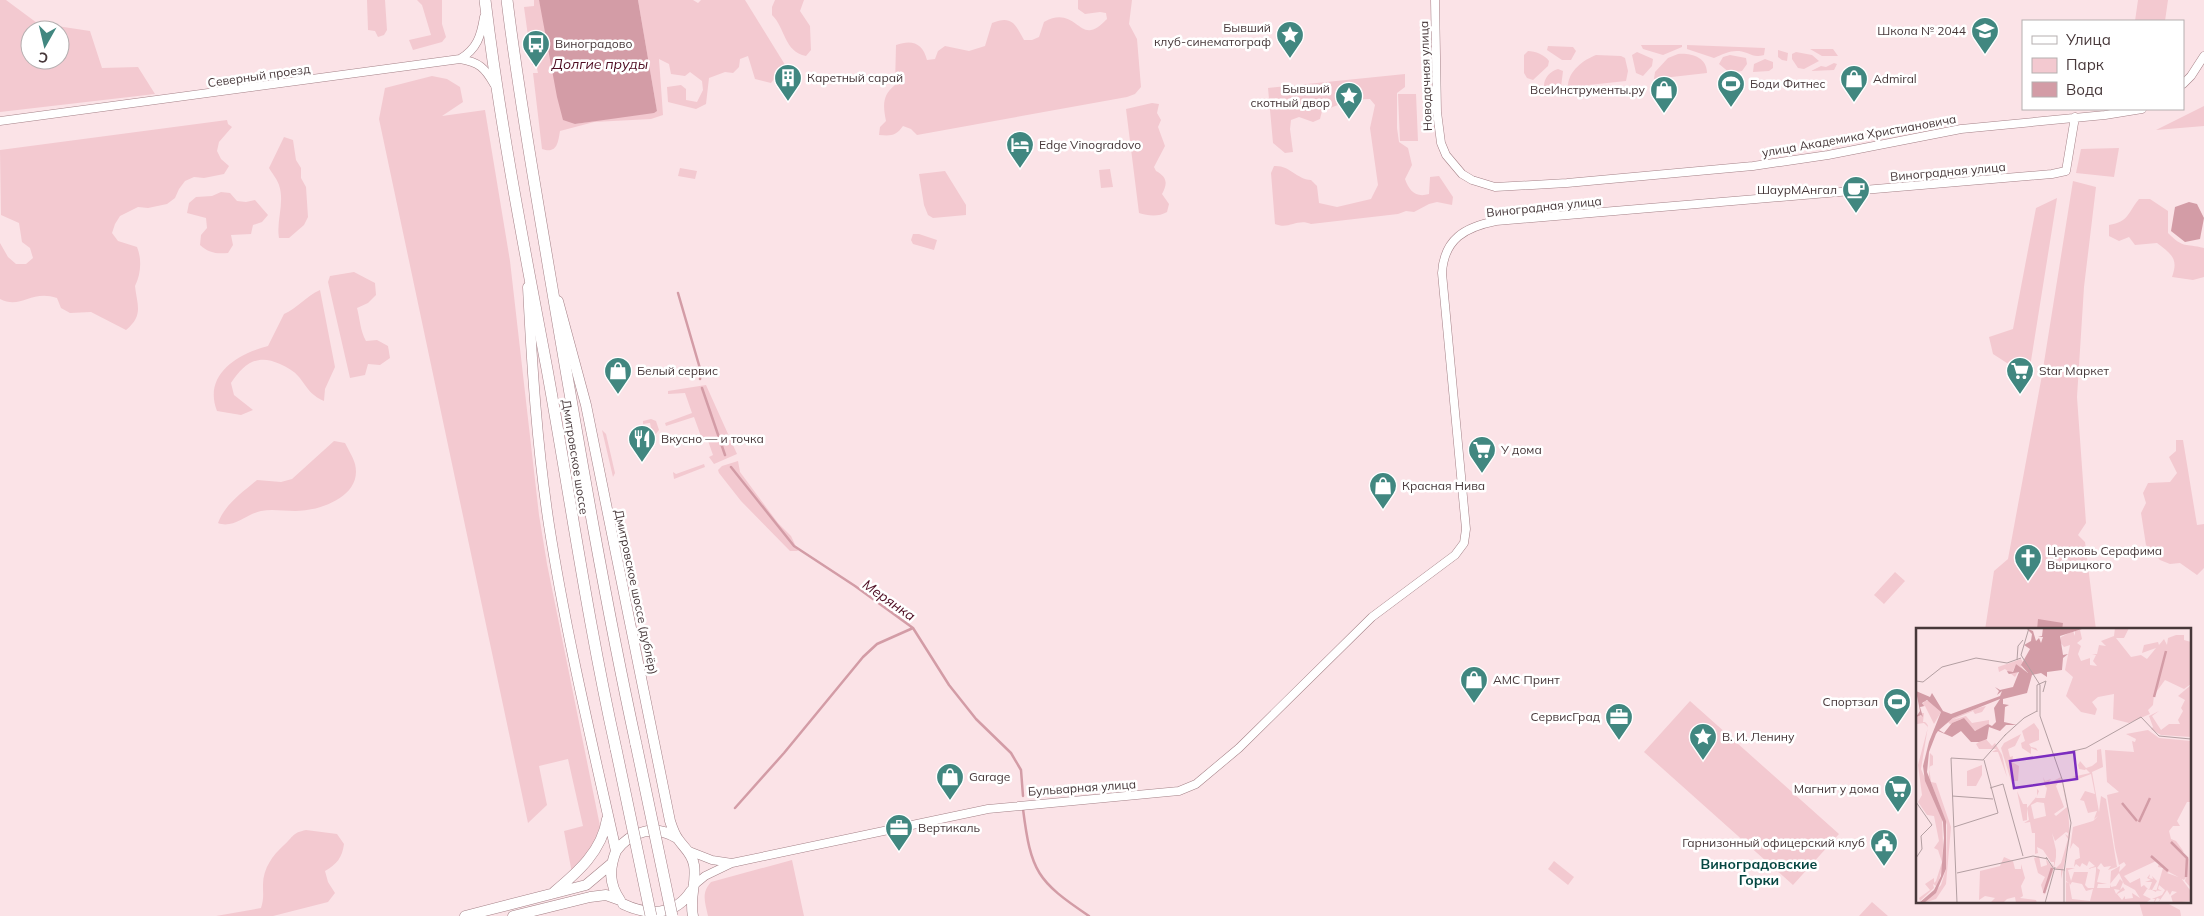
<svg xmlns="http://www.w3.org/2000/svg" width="2204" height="916" font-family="Mulish,sans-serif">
	<rect width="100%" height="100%" fill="#fbe3e7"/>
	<path fill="#f3c9d0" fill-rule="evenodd" d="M 0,0 L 6,0 L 37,23 L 90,31 L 102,68 L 138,67 L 155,94 L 0,112 ZM 30,30 L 60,30 L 60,60 L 30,60 Z
		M 367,0 L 385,0 L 387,30 L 384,35 L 378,37 L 375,31 L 368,30 Z
		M 417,0 L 442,0 L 442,24 L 446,37 L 442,42 L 413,50 L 409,40 L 431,35 L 422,5 Z
		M 534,0 L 539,0 L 575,124 L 657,111 L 638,0 L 693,0 L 698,3 L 701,0 L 745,0 L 787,68 L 777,75 L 771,83 L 755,79 L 748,56 L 740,59 L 739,67 L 733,73 L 725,72 L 709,78 L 706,104 L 696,109 L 668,102 L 667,87 L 681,85 L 686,89 L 686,100 L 697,102 L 703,90 L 702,81 L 690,72 L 685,76 L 671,74 L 669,64 L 659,59 L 663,115 L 651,119 L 594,122 L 560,131 C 558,143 557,154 542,149 L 533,73 L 538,73 L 536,64 L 532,65 L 524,7 L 534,6 Z
		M 775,0 L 804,0 L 800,11 L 810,26 L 811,50 L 806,56 C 784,52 785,27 772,15 L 772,7 Z
		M 1078,0 L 1132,0 L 1129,24 L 1137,39 L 1141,87 L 1135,94 L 1127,97 L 917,135 L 911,129 L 903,126 C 896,136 891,136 879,135 L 880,127 L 886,121 C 883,106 882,95 895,85 L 896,45 C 912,39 923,43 927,60 L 935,59 L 938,51 L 945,46 L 969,51 L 985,46 L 992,23 C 1012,15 1015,24 1024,40 L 1032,40 L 1039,37 L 1044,22 C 1070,7 1078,33 1091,30 C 1097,29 1103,23 1107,19 L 1106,13 L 1100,12 L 1085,14 L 1078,9 Z
		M 2138,0 L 2168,0 L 2165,21 L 2135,21 Z
		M 1641,45 L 1682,45 L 1682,47 L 1663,55 L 1643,49 Z
		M 1687,45 L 1765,48 L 1764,55 C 1756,57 1754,56 1747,53 C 1735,48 1725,53 1714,58 L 1687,49 Z
		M 1548,46 L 1573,47 L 1576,51 L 1571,60 L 1562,60 L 1547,50 Z
		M 1810,49 L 1833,49 L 1838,56 L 1822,56 Z
		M 1778,50 L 1788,53 L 1787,61 L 1782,60 L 1778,57 Z
		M 1528,51 C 1535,51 1545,55 1549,61 L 1548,66 L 1533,80 L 1527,78 L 1524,73 L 1524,55 Z
		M 1637,52 L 1653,59 L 1652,66 L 1643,76 L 1636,73 L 1632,55 Z
		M 1796,52 L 1812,55 L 1819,61 L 1804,69 L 1798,68 L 1792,59 L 1792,54 Z
		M 1678,54 C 1691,53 1707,57 1707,73 L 1654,79 L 1655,72 L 1668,58 Z
		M 1596,55 L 1621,56 L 1625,58 L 1628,71 L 1626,81 L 1570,87 L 1568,85 C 1569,71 1583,60 1596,55 Z
		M 1730,55 L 1746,58 L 1747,64 L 1742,71 L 1730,73 L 1719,64 L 1723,57 Z
		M 1765,59 L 1773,62 L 1773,68 L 1769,71 L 1753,72 L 1754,64 Z
		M 1834,63 L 1837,64 L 1834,70 L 1811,71 L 1821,66 L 1826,67 Z
		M 1558,69 L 1563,71 L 1561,87 L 1555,91 L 1546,90 L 1544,86 C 1544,78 1550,71 1558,69 Z
		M 1405,74 L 1405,87 L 1397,93 L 1397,128 L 1399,142 L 1408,148 L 1412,165 L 1405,179 C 1409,191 1416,198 1429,194 L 1430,177 L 1439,176 L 1453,197 L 1452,205 L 1437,202 L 1429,204 L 1414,212 L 1406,211 L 1398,214 L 1311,224 C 1297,218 1289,230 1275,224 L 1271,173 L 1274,166 C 1290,165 1296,179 1311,180 L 1317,186 L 1319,203 L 1337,207 L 1371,199 L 1378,185 L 1370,128 L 1375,105 L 1370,99 L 1344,100 L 1338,105 L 1322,111 L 1320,119 L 1313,122 L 1299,117 L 1291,120 L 1290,129 L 1293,152 L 1285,153 L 1273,143 L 1268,88 Z
		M 432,76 L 447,79 L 460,87 L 463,102 L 442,116 L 485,110 L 510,261 L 539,515 L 547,564 L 600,826 L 591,851 L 572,873 L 564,831 L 583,826 L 568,759 L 539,766 L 547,805 L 528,823 L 379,119 L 385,88 Z
		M 1398,94 L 1416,94 L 1418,141 L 1400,141 Z
		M 1152,103 L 1159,104 L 1157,113 L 1161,120 L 1158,127 L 1165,146 L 1154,167 L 1156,171 C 1167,177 1168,183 1162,194 L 1169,204 L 1167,212 C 1159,217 1148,216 1139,213 L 1126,109 Z
		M 2204,106 L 2204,126 L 2156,130 Z
		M 227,120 L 228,124 L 232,127 L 219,142 L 217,151 L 221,159 L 229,166 L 224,174 L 204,178 L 194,177 L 185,181 L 179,189 L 175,198 L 167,204 L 148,208 L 138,207 L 120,216 L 115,224 L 112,233 L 118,241 L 137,247 C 142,259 141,274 135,286 C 137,305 144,315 126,330 L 91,312 L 70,313 L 61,308 L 57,298 C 31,289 21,310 0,299 L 0,243 L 8,257 L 16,264 L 26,264 L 33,258 L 30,248 L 22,242 L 19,223 L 1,215 L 0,150 Z
		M 284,137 L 293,140 L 296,160 L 301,168 L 301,178 L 306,187 L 308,217 L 304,225 L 289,238 L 279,238 C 276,221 285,203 279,185 C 277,179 272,173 269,168 Z
		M 2119,148 L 2114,177 L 2076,173 L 2081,149 Z
		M 680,168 L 697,171 L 695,179 L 678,176 Z
		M 1110,169 L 1113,187 L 1101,188 L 1099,170 Z
		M 945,171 L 966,205 L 966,215 L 933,218 L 928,215 L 924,205 L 919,174 Z
		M 2073,181 L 2096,187 L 2084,287 L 2077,397 L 2086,523 L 2078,535 L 2085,542 L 2096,630 L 1985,630 L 1994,571 L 2008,559 L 2042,375 Z
		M 221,192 L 230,193 L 237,201 L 246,202 L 255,200 L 268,215 L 262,222 L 253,225 L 251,234 L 231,235 L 233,245 L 228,253 C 216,254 209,253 200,245 L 201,235 L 207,228 L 206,218 L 187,213 L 189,203 L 196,197 L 212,196 Z
		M 2057,198 L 2030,367 L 2010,365 L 1993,354 L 1989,337 L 2013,329 L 2036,208 Z
		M 2139,199 L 2150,199 L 2168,211 L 2168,233 C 2184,249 2185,243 2204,248 L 2204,277 L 2193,280 L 2172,277 C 2179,258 2171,254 2157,243 L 2135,245 L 2129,237 L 2119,241 L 2109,236 L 2109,225 C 2129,222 2128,212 2139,199 Z
		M 913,234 L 919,234 L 937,240 L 934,250 L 913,244 L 911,240 Z
		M 354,272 L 375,283 L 376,295 L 368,303 L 357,308 C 360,319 360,330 366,341 L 377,340 L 388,346 L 390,358 L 380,365 L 368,364 L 365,375 L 350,378 L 328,282 L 330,276 Z
		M 320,290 L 335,367 L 325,389 L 324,401 C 309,394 308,388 299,377 C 294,371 287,367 280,364 C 257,353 244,364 231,383 L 234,395 L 253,410 L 241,415 L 217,411 C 203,375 237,354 268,346 L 284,314 C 298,308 306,296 320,290 Z
		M 706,385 L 737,454 L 714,464 L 709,457 L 713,455 L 707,438 L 702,439 L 694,417 L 666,426 L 665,423 L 692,413 L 685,393 L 668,394 L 668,391 Z
		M 651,419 L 656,421 L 659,430 L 655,435 L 646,437 L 646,435 L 652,433 L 650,423 L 643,424 L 643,421 Z
		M 602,430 L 606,434 L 615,473 L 613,477 Z
		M 2176,440 L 2183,440 L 2197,525 L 2204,524 L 2204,568 L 2197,575 L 2180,563 L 2170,564 L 2160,560 L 2146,545 L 2141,513 L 2146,503 L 2143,493 L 2148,483 L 2170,482 L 2177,473 L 2169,457 L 2176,451 Z
		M 334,441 L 345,443 C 348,449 353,457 355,464 C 363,496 320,511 295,511 C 283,511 272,509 261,511 C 246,514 233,529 218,523 C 225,504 242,493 257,480 L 281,482 L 292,479 Z
		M 738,461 L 740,472 L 778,523 L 791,536 L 798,551 L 790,551 L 741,501 L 719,473 L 718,470 L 722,466 Z
		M 704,464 L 705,467 L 674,479 L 673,472 L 676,474 Z
		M 1895,572 L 1905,581 L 1884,604 L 1874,595 Z
		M 1690,701 L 1839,834 L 1793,885 L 1644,752 Z
		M 306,830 L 337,834 L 344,844 C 342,858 337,864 325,871 L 328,882 L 335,893 L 328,902 L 273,916 L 216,916 L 261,908 C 264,899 263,894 263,885 C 263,868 273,855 284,845 C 294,836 292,833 306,830 Z
		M 792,860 L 804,916 L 708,916 C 705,902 701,893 711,882 Z
		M 1554,861 L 1574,877 L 1568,885 L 1548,869 Z
		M 1872,902 L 1888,916 L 1859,916 Z
		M 2139,902 L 2165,902 L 2180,910 L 2181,916 L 2143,916 Z"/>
	<path fill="#d39ca6" d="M 539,0 L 638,0 L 657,111 L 654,113 L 575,124 L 563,120 L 557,97 Z
		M 2189,202 L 2197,204 L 2204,218 L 2200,239 L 2185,242 L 2171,231 L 2175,207 Z
		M 2038,619 L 2063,623 L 2062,630 L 2037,630 Z"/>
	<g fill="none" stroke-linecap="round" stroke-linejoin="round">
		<path stroke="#d39ca6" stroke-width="2.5" d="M 678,293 L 701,372 L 700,379
			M 702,388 L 725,455
			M 731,467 L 794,546 L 855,586 L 913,628 L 949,685 L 976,719 L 1011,753 L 1021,770 L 1023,796
			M 735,808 L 784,753 L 863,657 L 877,644 L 913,628
			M 1023,809 C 1031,872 1037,881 1089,916"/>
		<defs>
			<path id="tertiary" d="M 1435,0 L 1437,112 L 1441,143 L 1446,155 L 1462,174 L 1472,180 L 1495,187 L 1567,183 L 1753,166 L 1828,155 L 1961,129 L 2105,115 L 2142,109
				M 460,59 C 479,62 485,68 494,84
				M 2183,84 L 2191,76 L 2204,56
				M 0,121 L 460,59 C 477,49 481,36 484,17
				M 689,851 L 712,860 L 732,863
				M 693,886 L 705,876 L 732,863 L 988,809 L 1179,791 L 1196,784 L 1239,748 L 1372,617 L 1455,555 L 1464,543 L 1466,529 L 1442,273 C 1444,239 1465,227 1496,221 L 2052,174 L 2066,171 L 2075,117"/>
			<path id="primary" d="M 528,287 C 532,367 537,446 549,525 C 566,634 592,743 616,851 C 609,869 609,884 620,900
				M 558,301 L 586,405 L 670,821 C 672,827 674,834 678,839 C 684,848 692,853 694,865 C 697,882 689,898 693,916
				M 616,851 C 631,831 655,824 677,838
				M 554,892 C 578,872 602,851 607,819
				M 623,904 C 648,916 675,916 691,891
				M 465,916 L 586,885 L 611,864
				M 513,916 L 590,897 L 606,895 L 620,900"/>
			<path id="trunk" d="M 485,0 C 500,124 524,247 547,369 C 570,496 588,623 616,749
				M 507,0 C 518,91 534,180 549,270 C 576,429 602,587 636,744"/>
		</defs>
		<use href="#tertiary" stroke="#a48187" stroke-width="9"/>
		<use href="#primary" stroke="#a48187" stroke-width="11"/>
		<use href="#trunk" stroke="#a48187" stroke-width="12"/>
		<use href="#tertiary" stroke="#fff" stroke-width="8"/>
		<use href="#primary" stroke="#fff" stroke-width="10"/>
		<use href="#trunk" stroke="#fff" stroke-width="11"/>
		<defs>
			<path id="trunk-bridge" d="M 636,744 L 672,916
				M 616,749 L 651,916"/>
		</defs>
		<use href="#trunk-bridge" stroke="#a48187" stroke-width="12" stroke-linecap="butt"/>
		<use href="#trunk-bridge" stroke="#fff" stroke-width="11"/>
	</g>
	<defs>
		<symbol id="school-pin" viewBox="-11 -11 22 30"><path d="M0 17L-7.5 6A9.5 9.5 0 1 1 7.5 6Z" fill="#418780" stroke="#fff"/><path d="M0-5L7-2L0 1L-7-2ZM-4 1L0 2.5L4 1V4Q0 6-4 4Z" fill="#fff"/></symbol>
		<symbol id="sight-pin" viewBox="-11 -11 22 30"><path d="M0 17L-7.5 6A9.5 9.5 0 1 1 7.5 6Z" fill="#418780" stroke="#fff"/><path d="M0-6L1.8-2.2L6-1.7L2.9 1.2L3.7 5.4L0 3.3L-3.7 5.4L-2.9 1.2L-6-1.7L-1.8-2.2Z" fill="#fff"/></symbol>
		<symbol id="bus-pin" viewBox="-11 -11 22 30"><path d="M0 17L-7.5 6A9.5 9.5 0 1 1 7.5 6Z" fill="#418780" stroke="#fff"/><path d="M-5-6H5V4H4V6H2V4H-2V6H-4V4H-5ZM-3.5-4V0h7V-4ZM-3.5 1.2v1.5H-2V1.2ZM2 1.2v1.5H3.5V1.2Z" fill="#fff"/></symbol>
		<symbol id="building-pin" viewBox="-11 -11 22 30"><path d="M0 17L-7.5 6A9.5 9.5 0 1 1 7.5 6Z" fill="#418780" stroke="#fff"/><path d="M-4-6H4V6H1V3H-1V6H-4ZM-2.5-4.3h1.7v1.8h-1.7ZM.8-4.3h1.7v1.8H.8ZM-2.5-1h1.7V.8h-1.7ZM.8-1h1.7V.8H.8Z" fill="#fff"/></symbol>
		<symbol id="shop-pin" viewBox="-11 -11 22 30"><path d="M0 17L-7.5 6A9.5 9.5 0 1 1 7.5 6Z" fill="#418780" stroke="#fff"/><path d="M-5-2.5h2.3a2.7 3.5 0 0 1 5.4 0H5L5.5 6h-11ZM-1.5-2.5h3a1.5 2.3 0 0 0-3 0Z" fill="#fff"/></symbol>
		<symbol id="stadium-pin" viewBox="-11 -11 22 30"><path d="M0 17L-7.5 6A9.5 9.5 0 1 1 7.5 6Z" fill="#418780" stroke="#fff"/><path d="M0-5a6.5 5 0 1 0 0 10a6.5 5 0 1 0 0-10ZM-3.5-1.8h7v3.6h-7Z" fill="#fff"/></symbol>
		<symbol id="hotel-pin" viewBox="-11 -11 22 30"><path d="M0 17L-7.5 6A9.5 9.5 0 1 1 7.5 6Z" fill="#418780" stroke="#fff"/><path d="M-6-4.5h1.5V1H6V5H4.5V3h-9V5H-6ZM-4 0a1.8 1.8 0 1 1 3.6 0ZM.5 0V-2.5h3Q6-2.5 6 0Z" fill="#fff"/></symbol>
		<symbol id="cafe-pin" viewBox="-11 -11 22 30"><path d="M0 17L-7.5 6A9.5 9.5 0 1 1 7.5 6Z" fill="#418780" stroke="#fff"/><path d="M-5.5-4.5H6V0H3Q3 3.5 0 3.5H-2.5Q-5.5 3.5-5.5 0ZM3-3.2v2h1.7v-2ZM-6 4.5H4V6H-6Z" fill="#fff"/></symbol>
		<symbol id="supermarket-pin" viewBox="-11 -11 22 30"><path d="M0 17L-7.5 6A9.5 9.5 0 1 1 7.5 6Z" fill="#418780" stroke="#fff"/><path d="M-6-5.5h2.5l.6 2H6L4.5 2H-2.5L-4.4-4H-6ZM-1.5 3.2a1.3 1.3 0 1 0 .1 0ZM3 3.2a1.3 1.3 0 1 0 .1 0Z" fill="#fff"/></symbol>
		<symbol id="restaurant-pin" viewBox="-11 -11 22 30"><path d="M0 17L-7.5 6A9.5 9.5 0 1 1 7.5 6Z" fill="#418780" stroke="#fff"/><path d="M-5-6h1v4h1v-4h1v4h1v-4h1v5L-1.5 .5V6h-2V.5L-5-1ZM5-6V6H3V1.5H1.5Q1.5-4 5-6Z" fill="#fff"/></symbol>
		<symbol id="church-pin" viewBox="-11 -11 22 30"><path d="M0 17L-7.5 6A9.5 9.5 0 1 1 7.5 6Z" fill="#418780" stroke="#fff"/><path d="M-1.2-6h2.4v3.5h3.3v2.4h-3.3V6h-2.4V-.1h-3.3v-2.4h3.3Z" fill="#fff"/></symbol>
		<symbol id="office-pin" viewBox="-11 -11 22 30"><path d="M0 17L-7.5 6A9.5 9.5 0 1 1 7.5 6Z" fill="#418780" stroke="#fff"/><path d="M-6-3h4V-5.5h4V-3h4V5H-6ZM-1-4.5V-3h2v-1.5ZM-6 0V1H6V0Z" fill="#fff"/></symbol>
		<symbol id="civic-pin" viewBox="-11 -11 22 30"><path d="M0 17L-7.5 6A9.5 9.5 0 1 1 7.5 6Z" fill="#418780" stroke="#fff"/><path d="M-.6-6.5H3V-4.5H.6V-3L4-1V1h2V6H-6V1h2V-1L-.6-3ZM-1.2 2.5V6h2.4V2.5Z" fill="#fff"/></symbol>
	</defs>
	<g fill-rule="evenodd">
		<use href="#school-pin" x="1969" y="15" width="32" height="43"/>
		<use href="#sight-pin" x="1274" y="19" width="32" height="43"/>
		<use href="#bus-pin" x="520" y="28" width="32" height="43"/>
		<use href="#building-pin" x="772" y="62" width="32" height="43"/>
		<use href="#shop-pin" x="1838" y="63" width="32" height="43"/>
		<use href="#stadium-pin" x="1715" y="68" width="32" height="43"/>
		<use href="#shop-pin" x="1648" y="74" width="32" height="43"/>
		<use href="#sight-pin" x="1333" y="80" width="32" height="43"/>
		<use href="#hotel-pin" x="1004" y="129" width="32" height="43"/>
		<use href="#cafe-pin" x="1840" y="174" width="32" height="43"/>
		<use href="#shop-pin" x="602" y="355" width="32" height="43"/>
		<use href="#supermarket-pin" x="2004" y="355" width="32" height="43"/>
		<use href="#restaurant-pin" x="626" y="423" width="32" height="43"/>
		<use href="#supermarket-pin" x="1466" y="434" width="32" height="43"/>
		<use href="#shop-pin" x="1367" y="470" width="32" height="43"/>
		<use href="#church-pin" x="2012" y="542" width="32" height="43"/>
		<use href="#shop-pin" x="1458" y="664" width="32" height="43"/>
		<use href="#stadium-pin" x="1881" y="686" width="32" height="43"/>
		<use href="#office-pin" x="1603" y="701" width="32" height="43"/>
		<use href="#sight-pin" x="1687" y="721" width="32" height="43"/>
		<use href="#shop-pin" x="934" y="761" width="32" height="43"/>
		<use href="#supermarket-pin" x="1882" y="773" width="32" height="43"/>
		<use href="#office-pin" x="883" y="812" width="32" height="43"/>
		<use href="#civic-pin" x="1868" y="827" width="32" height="43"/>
	</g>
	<g text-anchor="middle" stroke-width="5" stroke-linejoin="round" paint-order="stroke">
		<g font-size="12" fill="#47383a" stroke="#fff" text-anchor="start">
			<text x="1271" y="32" text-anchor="end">Бывший<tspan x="1271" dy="14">клуб-синематограф</tspan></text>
			<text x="1966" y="35" text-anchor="end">Школа № 2044</text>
			<text x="555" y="48">Виноградово</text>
			<text x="807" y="82">Каретный сарай</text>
			<text x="1873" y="83">Admiral</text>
			<text x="1750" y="88">Боди Фитнес</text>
			<text x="1330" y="93" text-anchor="end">Бывший<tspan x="1330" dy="14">скотный двор</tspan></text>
			<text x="1645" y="94" text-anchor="end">ВсеИнструменты.ру</text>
			<text x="1039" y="149">Edge Vinogradovo</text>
			<text x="1837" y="194" text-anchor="end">ШаурМАнгал</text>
			<text x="637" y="375">Белый сервис</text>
			<text x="2039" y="375">Star Маркет</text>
			<text x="661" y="443">Вкусно — и точка</text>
			<text x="1501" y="454">У дома</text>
			<text x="1402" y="490">Красная Нива</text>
			<text x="2047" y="555">Церковь Серафима<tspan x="2047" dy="14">Вырицкого</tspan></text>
			<text x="1493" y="684">АМС Принт</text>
			<text x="1878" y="706" text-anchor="end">Спортзал</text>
			<text x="1600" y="721" text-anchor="end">СервисГрад</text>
			<text x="1722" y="741">В. И. Ленину</text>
			<text x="969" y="781">Garage</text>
			<text x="1879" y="793" text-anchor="end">Магнит у дома</text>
			<text x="918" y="832">Вертикаль</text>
			<text x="1865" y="847" text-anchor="end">Гарнизонный офицерский клуб</text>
		</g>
		<g font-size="12" fill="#47383a" stroke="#fff">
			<text transform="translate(259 76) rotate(-8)" y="4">Северный проезд</text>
			<text transform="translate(1426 76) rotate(-92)" y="4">Новодачная улица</text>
			<text transform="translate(1859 136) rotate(-10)" y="4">улица Академика Христиановича</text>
			<text transform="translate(1948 172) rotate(-5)" y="4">Виноградная улица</text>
			<text transform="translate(1544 207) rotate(-6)" y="4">Виноградная улица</text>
			<text transform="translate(575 457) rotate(81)" y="4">Дмитровское шоссе</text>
			<text transform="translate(636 592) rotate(78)" y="4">Дмитровское шоссе (дублёр)</text>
			<text transform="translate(1082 788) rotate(-4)" y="4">Бульварная улица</text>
		</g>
		<g font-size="14" font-style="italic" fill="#4f0e23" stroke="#fff">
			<text x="600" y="69">Долгие пруды</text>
			<text transform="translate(889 600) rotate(35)" y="5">Мерянка</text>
		</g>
		<g font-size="14" font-weight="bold" fill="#064742" stroke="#fff">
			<text x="1759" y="869">Виноградовские<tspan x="1759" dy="16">Горки</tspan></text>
		</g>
	</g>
	<g transform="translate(1916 628)">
		<rect width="275" height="275" fill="#fbe3e7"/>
		<path d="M 199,0 L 213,0 L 208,10 L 200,10 L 215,29 L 225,27 L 231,31 L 240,20 L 226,25 L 228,17 L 242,14 L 243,17 L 248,11 L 251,17 L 252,10 L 260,7 L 268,7 L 268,12 L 275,14 L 275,56 L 268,61 L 249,52 L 238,67 L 237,77 L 232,82 L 234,86 L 213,95 L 197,91 L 198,66 L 182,69 L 176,74 L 181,81 L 179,87 L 165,84 L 150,68 L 157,49 L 149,42 L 154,17 L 148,19 L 144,14 L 145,9 L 157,3 L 159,8 L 159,3 L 164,2 L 166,11 L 161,15 L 165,18 L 162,26 L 165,33 L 174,30 L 174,37 L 181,38 L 177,33 L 180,27 L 176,26 L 181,26 L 183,17 L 190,18 L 185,13 L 198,8 ZM 105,31 L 108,36 L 105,38 L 111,46 L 100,36 L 96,45 L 102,44 L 99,49 L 89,41 L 83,44 L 82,39 ZM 275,57 L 275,109 L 245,107 L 235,101 L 237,99 L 233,88 L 243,83 L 236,88 L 245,102 L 253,96 L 264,96 L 262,92 L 267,83 L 265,80 L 269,72 L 262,68 ZM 9,73 L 16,73 L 25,84 L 18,96 L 9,78 L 4,79 ZM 70,78 L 66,84 L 59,86 L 57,83 L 36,92 L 50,88 L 56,95 L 73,92 L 73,96 L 60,103 L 45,91 L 34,96 L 32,94 L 39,89 L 55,83 L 58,82 L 58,81 ZM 6,85 L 8,85 L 7,94 L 9,94 L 11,96 L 12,98 L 5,141 L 26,190 L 27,217 L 26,241 L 23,252 L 20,258 L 17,256 L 18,260 L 4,273 L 3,270 L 14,262 L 9,256 L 18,250 L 18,255 L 20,253 L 26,234 L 22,222 L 18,220 L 23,213 L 18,188 L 11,187 L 2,174 L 6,167 L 2,137 L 12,99 L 8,95 L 1,96 L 0,89 L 4,86 L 5,89 ZM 118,95 L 123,102 L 123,112 L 113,116 L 115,119 L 120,120 L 122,123 L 115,120 L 115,126 L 106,120 L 105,115 L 109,113 L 106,103 ZM 232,102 L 243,110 L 275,113 L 275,174 L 271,174 L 261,193 L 264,198 L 257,198 L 253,203 L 255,211 L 260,213 L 268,224 L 263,222 L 273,231 L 275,260 L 269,253 L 270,249 L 268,252 L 253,244 L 251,245 L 265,250 L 274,262 L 275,273 L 257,275 L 255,268 L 261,264 L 256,263 L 254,267 L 251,262 L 242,275 L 244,271 L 241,270 L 238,275 L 150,275 L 150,254 L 153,255 L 150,253 L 150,240 L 159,240 L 152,242 L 155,253 L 158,244 L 172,244 L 169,257 L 172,260 L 178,260 L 180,243 L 180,239 L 171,241 L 179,238 L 173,233 L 171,238 L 166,235 L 164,239 L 160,236 L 158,239 L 159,232 L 164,230 L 163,220 L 157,215 L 154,221 L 157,199 L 177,193 L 182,188 L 178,191 L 181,183 L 172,185 L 168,173 L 164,172 L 169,163 L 179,166 L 175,146 L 162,151 L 156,149 L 174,145 L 170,141 L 166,145 L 169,142 L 163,141 L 162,137 L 164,133 L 170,140 L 176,138 L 181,134 L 181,122 L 185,121 L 187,139 L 176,144 L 183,184 L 185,168 L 190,171 L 201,239 L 192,242 L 195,238 L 188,239 L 185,235 L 181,240 L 184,242 L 181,254 L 191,256 L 182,256 L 181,260 L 194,260 L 195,243 L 204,238 L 203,244 L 210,237 L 208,234 L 203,237 L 199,220 L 191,167 L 203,164 L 191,154 L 189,122 L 218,124 L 216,113 L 219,114 L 220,111 L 210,106 ZM 240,233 L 243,235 L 242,239 L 247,240 L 240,264 L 236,262 L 241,253 L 236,248 L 237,251 L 233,250 L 234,246 L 231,250 L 235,252 L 229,254 L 236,254 L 233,262 L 228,257 L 225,259 L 224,250 L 214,255 L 208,248 ZM 203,245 L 208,256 L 219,262 L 224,270 L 216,265 L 217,270 L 209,271 L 209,268 L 206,272 L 201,266 L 209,262 L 207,259 L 200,266 L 198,261 L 204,262 L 207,254 L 204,251 L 200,258 L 195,259 L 194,256 ZM 153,254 L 154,257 L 156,254 L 166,256 L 170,263 L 177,261 L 174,273 L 156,271 ZM 243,257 L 249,262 L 246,267 L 236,271 L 239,271 L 238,274 L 231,274 L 235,271 L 227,267 L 231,261 L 246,263 L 242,261 ZM 105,106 L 99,118 L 92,121 L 94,129 L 97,128 L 96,134 L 103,138 L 102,153 L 96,153 L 96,156 L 85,120 L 88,115 ZM 69,110 L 76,118 L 79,115 L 86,127 L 91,149 L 82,124 L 76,124 L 81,121 L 63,121 L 60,116 ZM 14,125 L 17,128 L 17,137 L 13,139 L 15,154 L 20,155 L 35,199 L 30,256 L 20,271 L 8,275 L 25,257 L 30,241 L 31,197 L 13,149 ZM 66,137 L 66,147 L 60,158 L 51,158 L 51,143 ZM 127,149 L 129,153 L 135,151 L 131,156 L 145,149 L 152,180 L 154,210 L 145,251 L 145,242 L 139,241 L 145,235 L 152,211 L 149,206 L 152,208 L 152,205 L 150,204 L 139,213 L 136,205 L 140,222 L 140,229 L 138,240 L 135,235 L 138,238 L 138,234 L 135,234 L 127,222 L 121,219 L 122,225 L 119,226 L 119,205 L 116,205 L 114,194 L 108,195 L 113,192 L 111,180 L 121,168 L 121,161 L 123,163 L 120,170 L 129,170 L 131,160 L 129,158 ZM 142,155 L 146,155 L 151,179 L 140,188 L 138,186 L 148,179 L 140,158 ZM 121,174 L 128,175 L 130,188 L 118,191 L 115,177 ZM 101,163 L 107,176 L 111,176 L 111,192 L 107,193 ZM 123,228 L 125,239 L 131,237 L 130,231 L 138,241 L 128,267 L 125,257 L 129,249 L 122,245 L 118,230 ZM 88,229 L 97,233 L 99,241 L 105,241 L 105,236 L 109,250 L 105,258 L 107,268 L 104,270 L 120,272 L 121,275 L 100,275 L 99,269 L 91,271 L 87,275 L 74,275 L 79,270 L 69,268 L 63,272 L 64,243 L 84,238 Z" fill="#f3c9d0" fill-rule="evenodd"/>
		<path d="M 110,0 L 117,3 L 120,13 L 123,10 L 125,15 L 127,9 L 122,9 L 126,8 L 127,0 L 169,0 L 144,8 L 147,27 L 152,26 L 147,30 L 146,42 L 131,44 L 131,49 L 125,45 L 116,47 L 111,65 L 87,71 L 87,76 L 93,77 L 89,79 L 88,94 L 101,97 L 90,97 L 84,103 L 73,99 L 71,111 L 63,114 L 55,114 L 45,103 L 36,109 L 22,103 L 20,106 L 13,124 L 11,144 L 30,193 L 30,241 L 20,265 L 8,275 L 3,275 L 18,262 L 25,248 L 28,210 L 27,194 L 9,153 L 7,138 L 13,114 L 25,84 L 11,72 L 6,75 L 8,78 L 4,79 L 7,89 L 5,87 L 0,89 L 4,83 L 0,63 L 14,69 L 16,65 L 27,83 L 35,86 L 84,68 L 86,63 L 81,67 L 83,63 L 79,59 L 84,62 L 97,59 L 103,44 L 93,46 L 92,45 L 91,43 L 97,44 L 100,36 L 112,45 L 105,37 L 114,21 L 108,17 L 115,13 L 116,6 ZM 84,71 L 78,80 L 80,94 L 76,98 L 72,96 L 59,103 L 48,90 L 36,95 L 28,105 L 23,102 L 37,90 Z" fill="#d39ca6" fill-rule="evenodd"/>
		<path fill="none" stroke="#d39ca6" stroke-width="2.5" d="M 238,69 L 250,23M 206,175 L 221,193M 223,194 L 234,170M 255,214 L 271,230 L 270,249M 235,228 L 252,243M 128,265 L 136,240"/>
		<path fill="none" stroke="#b39fa2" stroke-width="1" d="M 113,0 L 105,27 L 124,57 L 124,88 L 146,151 L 155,195 L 148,244 L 148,275M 101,32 L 102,18 L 107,12M 0,53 L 7,54 L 26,39 L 60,30 L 91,35 L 105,30M 121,84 L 121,57 L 130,53 L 127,64M 88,108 L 108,90 L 121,83M 140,127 L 170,120 L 225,89 L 243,108 L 275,111M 74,160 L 87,156 L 107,228M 36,168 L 77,171M 0,174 L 16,197 L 5,208 L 6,221 L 0,230M 38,199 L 82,185 L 68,132M 130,229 L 138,241 L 149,242M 41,245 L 117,228 L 132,231M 41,275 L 35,130 L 67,132 L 90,106M 129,275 L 139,239M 207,275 L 230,275"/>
		<path fill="#7b2cbf" fill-opacity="0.15" stroke="#7b2cbf" stroke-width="2.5" d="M 158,124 L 161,151 L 98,160 L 94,133 Z"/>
		<rect width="275" height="275" fill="none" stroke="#47383a" stroke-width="2.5"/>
	</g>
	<rect x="2022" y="20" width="162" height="90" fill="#ffffff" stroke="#b5afb0"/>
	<rect x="2032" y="36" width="25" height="8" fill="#ffffff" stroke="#b5afb0"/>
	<text x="2066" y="45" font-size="15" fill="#47383a">Улица</text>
	<rect x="2032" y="58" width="25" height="15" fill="#f3c9d0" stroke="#b5afb0"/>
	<text x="2066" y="70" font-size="15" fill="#47383a">Парк</text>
	<rect x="2032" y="82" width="25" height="15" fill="#d39ca6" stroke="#b5afb0"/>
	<text x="2066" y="95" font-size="15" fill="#47383a">Вода</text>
	<g transform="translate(45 45) rotate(188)"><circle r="24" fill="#ffffff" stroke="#b5afb0"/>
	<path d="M0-4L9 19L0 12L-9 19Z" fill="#418780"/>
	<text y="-8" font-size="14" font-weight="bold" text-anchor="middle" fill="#47383a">С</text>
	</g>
</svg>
